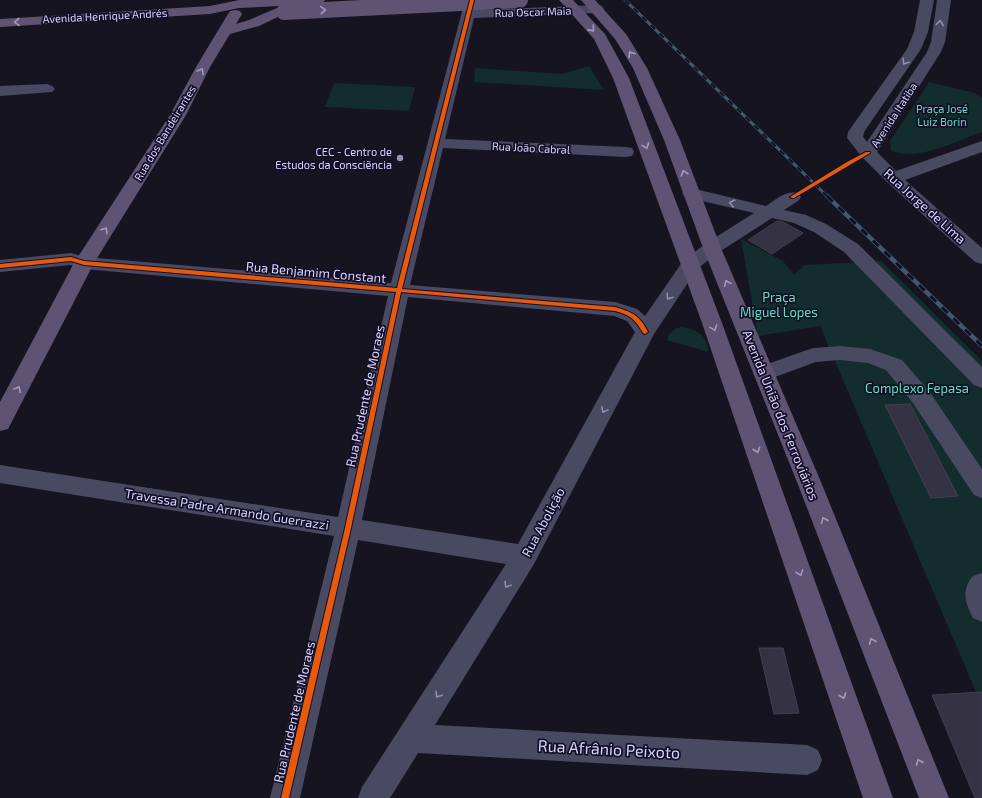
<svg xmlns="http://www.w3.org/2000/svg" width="982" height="798" font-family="'Exo 2',sans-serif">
	<rect width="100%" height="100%" fill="#161421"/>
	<path fill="#132c2d" d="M 589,66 L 604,90 L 474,82 L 475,68 L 562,74 Z
		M 929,82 L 975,93 L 982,98 L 982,132 C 954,142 920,161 891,151 L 890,141 Z
		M 334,83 L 415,87 L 409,111 L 325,107 Z
		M 741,239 L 783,261 L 794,275 L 804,265 L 881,261 L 982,361 L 982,706 L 820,326 L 758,336 Z
		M 682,327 C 696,329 709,336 708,352 L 667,340 C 669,332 674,328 682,327 Z"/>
	<path fill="#343243" stroke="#433f54" d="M 777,221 L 783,222 L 803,233 L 772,254 L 748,240 Z
		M 910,404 L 958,496 L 931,498 L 885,405 Z
		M 759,648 L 783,648 L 799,713 L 774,714 Z
		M 982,692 L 982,798 L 975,798 L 932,695 Z"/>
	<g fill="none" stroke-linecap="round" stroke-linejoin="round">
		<path fill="#4a4962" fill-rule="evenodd" d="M 465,0 L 479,0 L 476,10 L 597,5 L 602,6 L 604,9 L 602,12 L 597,13 L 474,18 L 445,139 L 626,147 L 632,148 L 634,152 L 632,156 L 626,157 L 443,148 L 410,285 L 615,302 L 637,309 L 645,316 L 683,261 L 705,244 L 754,213 L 685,197 L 682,193 L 685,189 L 691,188 L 766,206 C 776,199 786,190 798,193 L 801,197 L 798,201 L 784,210 L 806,215 L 826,224 L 858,244 L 982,367 L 982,388 L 974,385 L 844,252 L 814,232 L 794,223 L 772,218 L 719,252 L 697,269 L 654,334 L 534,564 L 435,725 L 807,745 L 818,750 L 822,760 L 818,770 L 807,775 L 418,753 L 390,798 L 358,798 L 362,787 L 506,564 L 358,540 L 300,798 L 270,798 L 334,536 L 0,483 L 0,465 L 338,517 L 388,296 L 84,269 L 70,265 L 0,272 L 0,260 L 71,253 L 85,257 L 391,283 ZM 408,297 L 614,316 L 627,321 L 635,332 L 518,544 L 362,520 Z
			M 920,0 L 934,0 L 928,32 L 921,49 L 864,132 L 863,137 L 867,142 L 927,52 L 931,42 L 937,0 L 951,0 L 945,42 L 941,52 L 877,152 L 896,171 L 982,141 L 982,152 L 905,180 L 982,248 L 982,264 L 975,262 L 887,182 L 862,157 L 847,138 L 848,132 L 907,49 L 914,32 Z
			M 47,84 L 52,86 L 55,89 L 52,92 L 0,96 L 0,86 Z
			M 840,346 L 870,349 L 902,360 L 929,391 L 982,469 L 982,498 L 974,495 L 913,403 L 886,370 L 868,363 L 840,360 L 816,362 L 764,381 L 756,378 L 753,373 L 756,368 L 807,350 L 814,348 Z
			M 982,573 L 982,622 L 973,618 C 965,603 961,590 973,576 Z"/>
		<path fill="#5e5373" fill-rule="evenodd" d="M 239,0 L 325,0 L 323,3 L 318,4 L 239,8 L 210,14 L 0,27 L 0,19 L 210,6 Z
			M 559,0 L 573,0 L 605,34 L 629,78 L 722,323 L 893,798 L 863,798 L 702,323 L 613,78 L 594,39 Z
			M 581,0 L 595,0 L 626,34 L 647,68 L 680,140 L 721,248 L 821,482 L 949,798 L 919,798 L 797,482 L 703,248 L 664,140 L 633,68 L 615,39 Z
			M 277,8 L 282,9 L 284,12 L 282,15 L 259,26 L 230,34 L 210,67 L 186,115 L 94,263 L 8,429 L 0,431 L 0,402 L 74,263 L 170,115 L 196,67 L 228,14 L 230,11 L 235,10 L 240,11 L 242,14 L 236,24 L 249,20 Z"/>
		<defs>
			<path id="rail-far1" d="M 625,0 L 828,197"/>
			<path id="rail" d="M 827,196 L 982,346"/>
		</defs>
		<use href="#rail-far1" stroke="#43596b" stroke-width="3"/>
		<use href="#rail" stroke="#43596b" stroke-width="4.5"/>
		<use href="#rail-far1" stroke="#130f26" stroke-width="2" stroke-dasharray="6" stroke-linecap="butt"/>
		<use href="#rail" stroke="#130f26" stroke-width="3" stroke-dasharray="8" stroke-linecap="butt"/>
		<path stroke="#5e5373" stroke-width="16" d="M 284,12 L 520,0"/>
		<defs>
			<path id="cycleway" d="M 470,0 L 474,0 L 402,289 L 615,307 C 632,312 640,315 648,332 L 645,334 L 643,333 C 635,319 630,315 615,311 L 401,292 L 351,528 L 289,798 L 281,798 L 345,528 L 396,292 L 84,265 L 71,261 L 0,268 L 0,264 L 71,257 L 84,261 L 397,288 Z
				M 866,152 L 870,152 L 870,153 L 794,198 L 792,198 L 790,197 L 847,162 Z"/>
		</defs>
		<use href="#cycleway" stroke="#130f26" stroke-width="2"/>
		<use href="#cycleway" fill="#e8590c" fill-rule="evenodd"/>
	</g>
	<defs><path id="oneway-chevron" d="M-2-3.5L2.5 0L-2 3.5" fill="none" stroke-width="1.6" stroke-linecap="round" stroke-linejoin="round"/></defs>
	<g stroke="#a29ac0">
		<use href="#oneway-chevron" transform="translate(323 10) rotate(-3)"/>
		<use href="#oneway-chevron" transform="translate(17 22) rotate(177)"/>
		<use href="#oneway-chevron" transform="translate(592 29) rotate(48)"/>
		<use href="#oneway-chevron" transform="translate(631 54) rotate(-122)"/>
		<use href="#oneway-chevron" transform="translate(201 71) rotate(-61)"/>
		<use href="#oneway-chevron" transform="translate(646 146) rotate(70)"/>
		<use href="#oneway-chevron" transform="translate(684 173) rotate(-109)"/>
		<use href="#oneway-chevron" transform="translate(105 230) rotate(-58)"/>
		<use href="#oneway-chevron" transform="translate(727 283) rotate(-113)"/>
		<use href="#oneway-chevron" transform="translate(714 328) rotate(70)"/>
		<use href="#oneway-chevron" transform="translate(18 389) rotate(-62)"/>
		<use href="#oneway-chevron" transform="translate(757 450) rotate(71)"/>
		<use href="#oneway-chevron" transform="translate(824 520) rotate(-112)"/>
		<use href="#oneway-chevron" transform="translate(800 573) rotate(71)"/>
		<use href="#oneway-chevron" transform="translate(872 641) rotate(-112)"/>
		<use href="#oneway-chevron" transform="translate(843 696) rotate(71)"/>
		<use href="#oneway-chevron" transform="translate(919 762) rotate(-112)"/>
	</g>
	<g stroke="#928eb0">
		<use href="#oneway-chevron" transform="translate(940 23) rotate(-82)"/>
		<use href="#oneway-chevron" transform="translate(905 62) rotate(124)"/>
		<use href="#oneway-chevron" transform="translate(732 203) rotate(-167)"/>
		<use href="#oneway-chevron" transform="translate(669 297) rotate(124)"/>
		<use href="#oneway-chevron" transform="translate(604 410) rotate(118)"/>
		<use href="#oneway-chevron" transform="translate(507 585) rotate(122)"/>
		<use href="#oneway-chevron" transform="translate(438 695) rotate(122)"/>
	</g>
	<circle fill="#9591b1" stroke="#130f26" stroke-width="1.5" cx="400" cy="158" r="4"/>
	<g text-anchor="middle" stroke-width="3.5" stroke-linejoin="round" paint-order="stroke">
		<g font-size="11" fill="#d9d4ff" stroke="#130f26">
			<text transform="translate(533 12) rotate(-2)" y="4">Rua Oscar Maia</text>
			<text transform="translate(105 16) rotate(-3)" y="4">Avenida Henrique Andrés</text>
			<text transform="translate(894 115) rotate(-57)" y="4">Avenida Itatiba</text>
			<text transform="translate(165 133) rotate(-59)" y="4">Rua dos Bandeirantes</text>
			<text transform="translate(531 148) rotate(3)" y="4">Rua João Cabral</text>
		</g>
		<g font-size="11" fill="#5fe0c0" stroke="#130f26">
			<text x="942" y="113">Praça José<tspan x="942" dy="13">Luiz Borin</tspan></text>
		</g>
		<g font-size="11" fill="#d9d4ff" stroke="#130f26" text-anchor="end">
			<text x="392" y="156">CEC - Centro de<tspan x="392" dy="13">Estudos da Consciẽncia</tspan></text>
		</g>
		<g font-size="13" fill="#d9d4ff" stroke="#130f26">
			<text transform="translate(925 206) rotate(42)" y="5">Rua Jorge de Lima</text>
			<text transform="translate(316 272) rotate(5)" y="5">Rua Benjamim Constant</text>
			<text transform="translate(365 396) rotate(-78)" y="5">Rua Prudente de Moraes</text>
			<text transform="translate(781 415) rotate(68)" y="5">Avenida União dos Ferroviários</text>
			<text transform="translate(227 509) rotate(9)" y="5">Travessa Padre Armando Guerrazzi</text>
			<text transform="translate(543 522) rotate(-62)" y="5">Rua Abolição</text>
			<text transform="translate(294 712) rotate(-77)" y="5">Rua Prudente de Moraes</text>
		</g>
		<g font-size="13" fill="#5fe0c0" stroke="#130f26">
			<text x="779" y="302">Praça<tspan x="779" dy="15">Miguel Lopes</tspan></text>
			<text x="917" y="393">Complexo Fepasa</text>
		</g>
		<g font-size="16" fill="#d9d4ff" stroke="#130f26">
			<text transform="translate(609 749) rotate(3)" y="6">Rua Afrânio Peixoto</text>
		</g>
	</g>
</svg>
